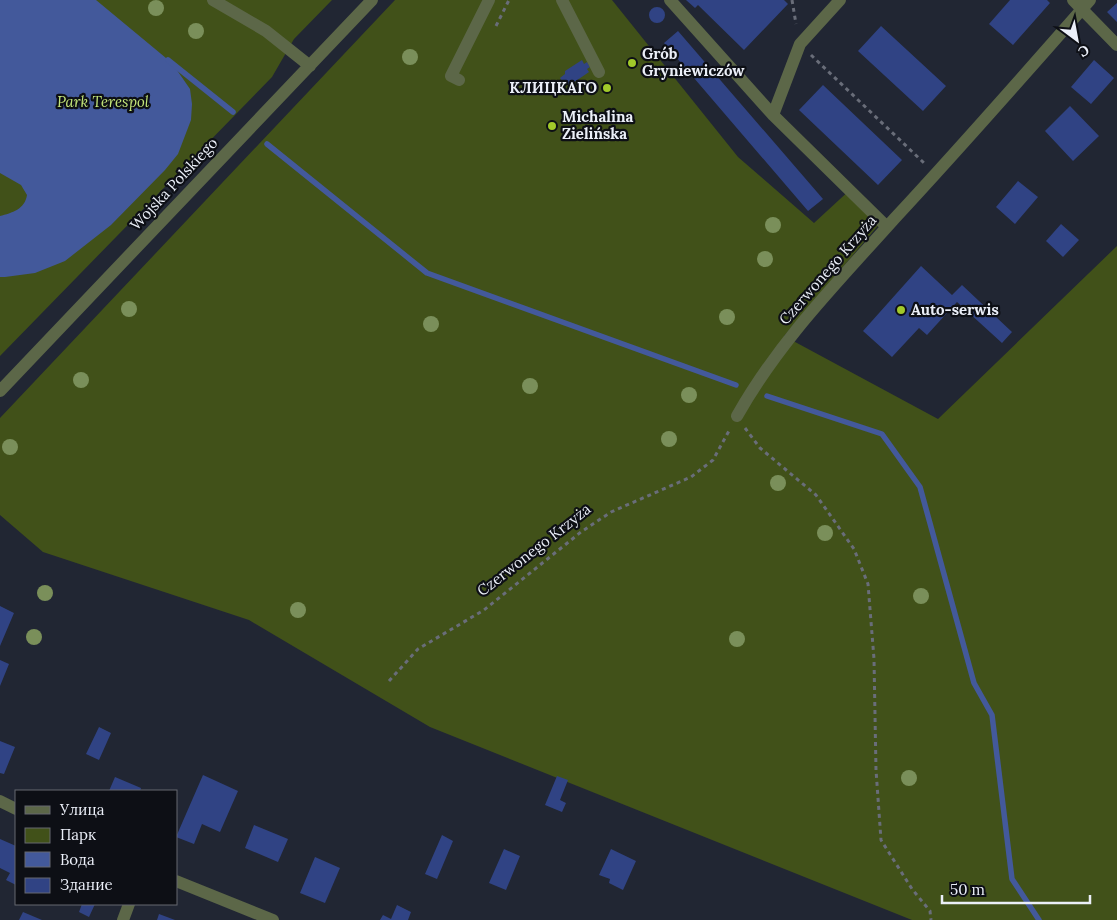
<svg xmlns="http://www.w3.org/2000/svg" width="1117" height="920" font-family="Lora,serif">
	<rect width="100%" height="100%" fill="#212633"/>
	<path fill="#415119" d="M 0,0 L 332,0 L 294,39 L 272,77 L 0,356 Z
		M 395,0 L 612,0 L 738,157 L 814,223 L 852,188 L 882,221 L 784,336 L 938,419 L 1117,246 L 1117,920 L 912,920 L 430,727 L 249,620 L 43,552 L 0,515 L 0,418 Z"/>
	<path fill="#43599b" d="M 0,0 L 96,0 L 172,63 L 190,89 L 192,104 L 191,120 L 178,154 L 165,170 L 111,225 L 65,261 L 35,273 L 5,277 L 0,277 L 0,216 C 12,213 25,209 27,195 L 21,185 L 0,173 Z"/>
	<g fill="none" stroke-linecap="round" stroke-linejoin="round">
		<path stroke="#43599b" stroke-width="5.5" d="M 168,60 L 233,112
			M 267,144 L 427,273 L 736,385
			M 767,396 L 882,434 L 920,487 L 974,683 L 992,715 L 1012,879 L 1039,920"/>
	</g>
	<path fill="#304384" d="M 686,0 L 784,0 L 788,4 L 744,50 L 698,5 L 695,8 Z
		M 1010,0 L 1047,0 L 1050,3 L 1013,45 L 989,24 Z
		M 1117,3 L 1117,22 L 1107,12 Z
		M649 15a8 8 0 1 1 16 0a8 8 0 1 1-16 0Z
		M 881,26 L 946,86 L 923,111 L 858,51 Z
		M 678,31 L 823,199 L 808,211 L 664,43 Z
		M 582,60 L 584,64 L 587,62 L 590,67 L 587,69 L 589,72 L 573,83 L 565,85 L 560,78 L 565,74 L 565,71 Z
		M 1094,60 L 1114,78 L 1091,104 L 1071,87 Z
		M 823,85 L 902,160 L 878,185 L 799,110 Z
		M 1070,106 L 1099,136 L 1073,161 L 1045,131 Z
		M 1018,181 L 1038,197 L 1015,224 L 996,207 Z
		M 1061,224 L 1079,240 L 1063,257 L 1046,241 Z
		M 921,266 L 952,295 L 962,285 L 1012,332 L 1002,343 L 957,302 L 927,335 L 919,328 L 892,357 L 863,331 Z
		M 0,606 L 14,613 L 0,646 Z
		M 0,660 L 9,664 L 0,686 Z
		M 99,727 L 111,733 L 99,760 L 86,754 Z
		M 0,741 L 15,747 L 4,774 L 0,773 Z
		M 203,775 L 238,791 L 220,832 L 202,824 L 194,844 L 176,837 Z
		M 557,776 L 568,780 L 560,800 L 566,803 L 562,812 L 545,805 Z
		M 115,777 L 141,788 L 140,791 L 109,791 Z
		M 254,825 L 288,839 L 278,862 L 245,848 Z
		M 442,835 L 453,841 L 437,879 L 425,874 Z
		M 0,839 L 16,846 L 16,885 L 6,880 L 10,873 L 0,868 Z
		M 504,849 L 520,856 L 506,890 L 489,883 Z
		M 611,849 L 636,861 L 623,890 L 609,883 L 610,879 L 599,875 Z
		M 315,857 L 340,868 L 325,903 L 300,893 Z
		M 82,904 L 95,904 L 89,917 L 79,912 Z
		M 397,905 L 411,912 L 408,920 L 380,920 L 383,915 L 391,919 Z
		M 23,912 L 42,920 L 19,920 Z
		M 159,914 L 175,920 L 157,920 Z"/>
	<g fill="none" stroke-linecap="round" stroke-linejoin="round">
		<path stroke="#696d79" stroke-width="3" stroke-dasharray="4 4" stroke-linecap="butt" d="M 792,0 L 796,24
			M 496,26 L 509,0
			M 811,55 L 924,163
			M 745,428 L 760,448 L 816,495 L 854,549 L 868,584 L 874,659 L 876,770 L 881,840 L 912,889 L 930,911 L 931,920
			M 389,681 L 418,649 L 484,610 L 581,532 L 611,512 L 691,477 L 713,460 L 730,429"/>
		<path stroke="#5c6748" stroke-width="12" d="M 213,0 L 266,31 L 310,66
			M 562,0 L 599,72
			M 670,0 L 773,115 L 887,227
			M 1073,0 L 1117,45
			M 459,80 L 451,76 L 489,0
			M 773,115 L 800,44 L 840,0
			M 0,391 L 372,0
			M 737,416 C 780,340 837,283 895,218 C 961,147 1026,73 1090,0
			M 0,801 L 16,809
			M 176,881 L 273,920
			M 123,920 L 129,904"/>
	</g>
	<g fill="#7a8f5a">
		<circle cx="156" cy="8" r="8"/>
		<circle cx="196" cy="31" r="8"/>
		<circle cx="410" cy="57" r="8"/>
		<circle cx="773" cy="225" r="8"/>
		<circle cx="765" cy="259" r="8"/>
		<circle cx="129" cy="309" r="8"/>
		<circle cx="727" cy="317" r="8"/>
		<circle cx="431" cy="324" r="8"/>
		<circle cx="81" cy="380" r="8"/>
		<circle cx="530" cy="386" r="8"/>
		<circle cx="689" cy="395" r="8"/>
		<circle cx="669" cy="439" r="8"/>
		<circle cx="10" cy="447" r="8"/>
		<circle cx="778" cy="483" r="8"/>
		<circle cx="825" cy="533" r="8"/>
		<circle cx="45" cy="593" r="8"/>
		<circle cx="921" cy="596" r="8"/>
		<circle cx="298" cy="610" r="8"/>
		<circle cx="34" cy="637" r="8"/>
		<circle cx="737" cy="639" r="8"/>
		<circle cx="909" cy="778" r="8"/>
	</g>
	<g fill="#a1c92a" stroke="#0d0f15" stroke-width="2">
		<circle cx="632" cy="63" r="5"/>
		<circle cx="607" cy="88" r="5"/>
		<circle cx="552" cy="126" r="5"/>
		<circle cx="901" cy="310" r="5"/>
	</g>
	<g text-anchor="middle" stroke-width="4.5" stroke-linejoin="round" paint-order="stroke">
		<g font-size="15" font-weight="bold" fill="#ebeff8" stroke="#0d0f15" text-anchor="start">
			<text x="642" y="59">Grób<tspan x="642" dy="17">Gryniewiczów</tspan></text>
			<text x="597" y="93" text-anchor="end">КЛИЦКАГО</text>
			<text x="562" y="122">Michalina<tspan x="562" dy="17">Zielińska</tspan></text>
			<text x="911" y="315">Auto-serwis</text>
		</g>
		<g font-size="15" font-style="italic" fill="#c3e579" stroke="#0d0f15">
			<text x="103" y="107">Park Terespol</text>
		</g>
		<g font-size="15" fill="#ebeff8" stroke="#0d0f15">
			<text transform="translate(174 184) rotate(-47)" y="5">Wojska Polskiego</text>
			<text transform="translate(828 270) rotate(-49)" y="5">Czerwonego Krzyża</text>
			<text transform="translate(534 550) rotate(-38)" y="5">Czerwonego Krzyża</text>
		</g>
	</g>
	<rect x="15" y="790" width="162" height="115" fill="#0d0f15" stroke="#666970"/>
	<rect x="25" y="806" width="25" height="8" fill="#5c6748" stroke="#666970"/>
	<text x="60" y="815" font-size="15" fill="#ebeff8">Улица</text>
	<rect x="25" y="828" width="25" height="15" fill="#415119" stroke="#666970"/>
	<text x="60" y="840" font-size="15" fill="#ebeff8">Парк</text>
	<rect x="25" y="852" width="25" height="15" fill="#43599b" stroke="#666970"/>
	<text x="60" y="865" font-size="15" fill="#ebeff8">Вода</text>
	<rect x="25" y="878" width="25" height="15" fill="#304384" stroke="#666970"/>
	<text x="60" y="890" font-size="15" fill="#ebeff8">Здание</text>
	<g transform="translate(1077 40) rotate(148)" stroke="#0d0f15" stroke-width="4" paint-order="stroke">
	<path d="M0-4L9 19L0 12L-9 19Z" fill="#ebeff8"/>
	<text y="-8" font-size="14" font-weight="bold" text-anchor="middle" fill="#ebeff8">С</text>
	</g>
	<path d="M942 895v8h148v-8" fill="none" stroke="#ebeff8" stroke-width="2.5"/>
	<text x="950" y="895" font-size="15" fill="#ebeff8" stroke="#0d0f15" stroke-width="4" paint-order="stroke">50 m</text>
</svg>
